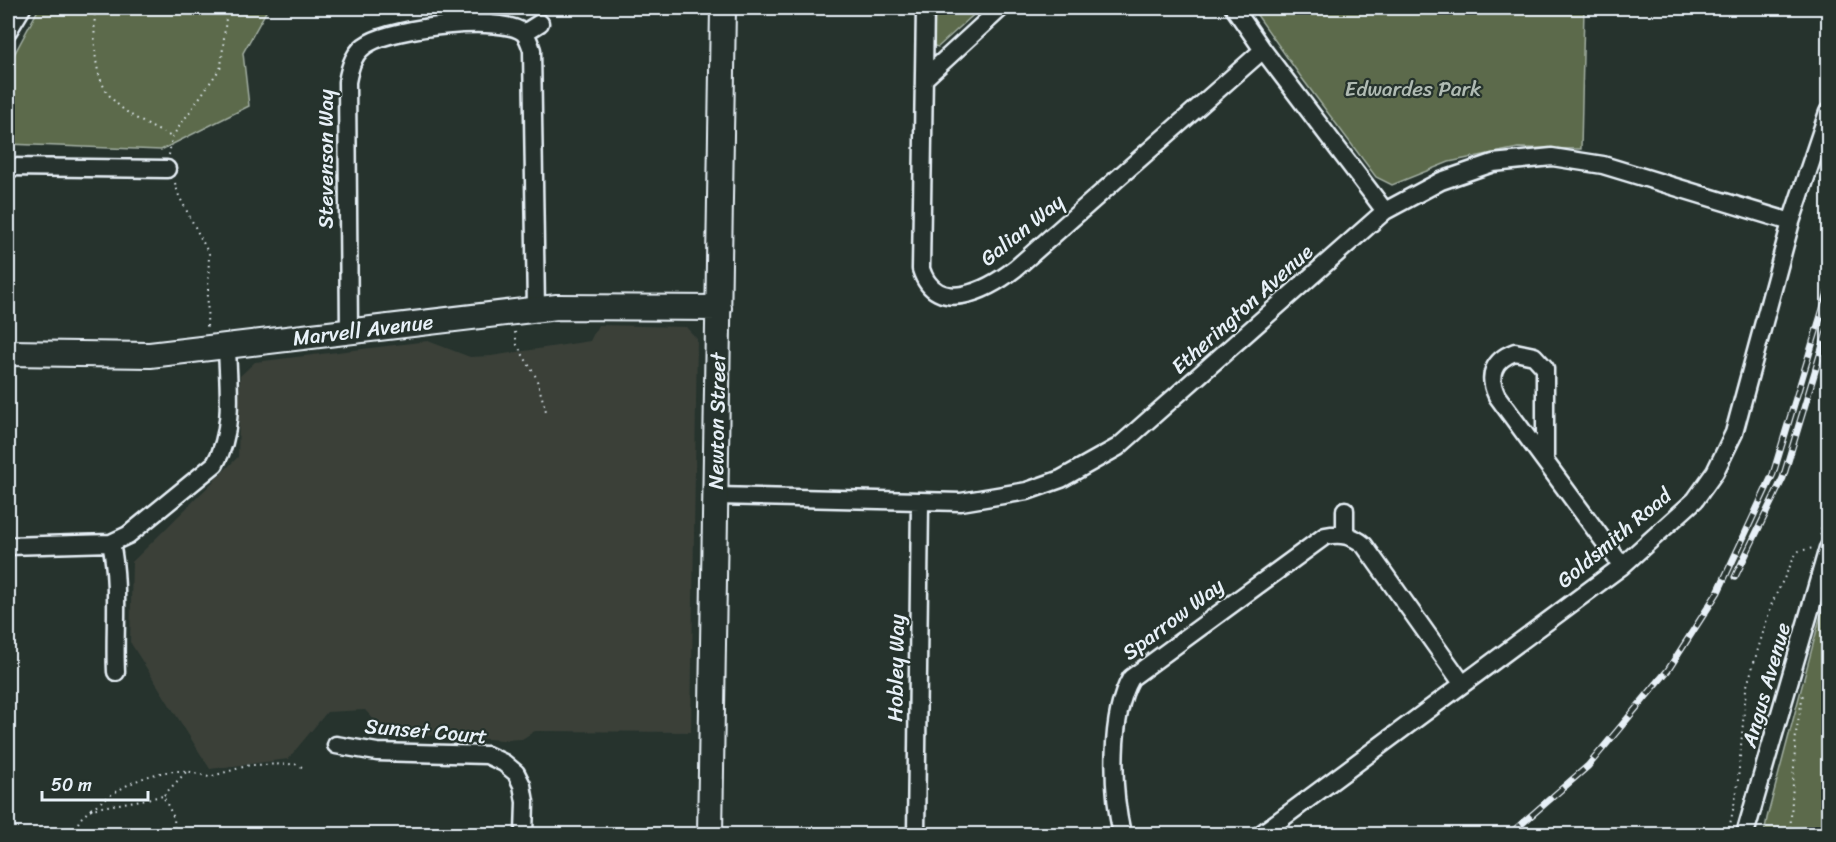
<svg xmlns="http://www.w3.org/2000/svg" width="1836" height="842" font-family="Sriracha,sans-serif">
	<rect width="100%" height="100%" fill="#26332d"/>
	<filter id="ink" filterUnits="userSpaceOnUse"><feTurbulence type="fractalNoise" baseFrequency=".0167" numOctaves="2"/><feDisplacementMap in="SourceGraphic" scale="12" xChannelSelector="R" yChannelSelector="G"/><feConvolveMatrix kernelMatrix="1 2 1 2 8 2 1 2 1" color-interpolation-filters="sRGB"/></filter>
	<g filter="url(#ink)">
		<path fill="#3a4039" d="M 598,325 L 686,327 L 697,339 L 691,732 L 535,731 L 522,739 L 503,740 L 386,733 L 365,710 L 327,712 L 288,759 L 210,769 L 130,642 L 132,562 L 238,457 L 240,376 L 255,362 L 428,341 L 470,357 L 491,356 L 590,341 Z"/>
		<path fill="#5c6b4c" stroke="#a2aea2" stroke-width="1.5" d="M 39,8 L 268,8 L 243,53 L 249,106 L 161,150 L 8,144 L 8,66 Z
			M 930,8 L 981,8 L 938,47 L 930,45 Z
			M 1252,8 L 1584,8 L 1581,149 L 1518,148 L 1449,162 L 1392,185 L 1376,177 L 1301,77 Z
			M 1828,588 L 1828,834 L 1764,834 L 1767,818 Z"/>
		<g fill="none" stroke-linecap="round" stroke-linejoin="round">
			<defs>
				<path id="street" d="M 925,8 L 921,269 C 936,317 988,290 1016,268 L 1263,50
					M 1234,8 L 1263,50 L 1385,211
					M 8,31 L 22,8
					M 524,33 L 540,23
					M 925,78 L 1001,8
					M 8,167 L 167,169
					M 349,333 L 347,82 C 350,66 354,51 369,43 C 393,28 502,14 524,33 C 528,37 530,44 532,50 L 536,309
					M 1545,461 L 1545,368 L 1534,356 L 1515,352 C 1493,360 1487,376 1497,396 L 1622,566
					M 716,496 L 961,502 L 1027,491 L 1061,479 L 1118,447 L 1385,211 L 1441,181 L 1493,163 L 1552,157 L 1603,165 L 1791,222
					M 1345,510 L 1345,535
					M 111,543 C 120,585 114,629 116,672
					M 8,546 L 111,543 L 128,535 L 215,464 C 235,430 228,385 227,347
					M 336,745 L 377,752 L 487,755 L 504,763 L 516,773 L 522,785 L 525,802 L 524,834
					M 916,834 L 920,503
					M 1122,834 C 1112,791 1109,717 1131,678 L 1325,536 C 1341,533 1352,535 1364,545 L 1462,683
					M 1261,834 L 1622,566 L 1695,500 L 1715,472 L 1734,433 L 1791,222 L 1828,112
					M 1745,834 L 1828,548"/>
				<path id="secondary" d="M 8,353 L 150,355 L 557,307 L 719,308
					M 710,834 L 723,8"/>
			</defs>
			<use href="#street" stroke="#e8f1f8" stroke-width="21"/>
			<use href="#secondary" stroke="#e8f1f8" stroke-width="28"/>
			<path stroke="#e8f1f8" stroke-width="2" stroke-dasharray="1.5 4.5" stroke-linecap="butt" d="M 95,8 C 92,87 100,103 172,137
				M 169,155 L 172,137 L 221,67 L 227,8
				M 175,183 L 179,196 L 209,254 L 207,328
				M 515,332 L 517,345 L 536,377 L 546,411
				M 1820,535 L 1828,489
				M 91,809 C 120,787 150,769 187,771
				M 8,829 L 12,834
				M 73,834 L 80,819 L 91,809 L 163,796
				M 175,834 L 174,818 L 163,796 L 187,771 L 209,777 L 250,765 L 295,764 L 302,767
				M 1728,834 L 1737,791 L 1746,689 L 1772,603 L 1795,556 L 1799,551 L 1813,548
				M 1790,834 L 1796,733 L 1803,694"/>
			<use href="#street" stroke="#26332d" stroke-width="16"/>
			<use href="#secondary" stroke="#26332d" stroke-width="24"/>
			<defs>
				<path id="rail" d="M 1735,577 L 1783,478 L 1828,328
					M 1510,834 L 1588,766 L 1668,670 L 1718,592 L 1773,474 L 1828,292"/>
			</defs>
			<use href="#rail" stroke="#e8f1f8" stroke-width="7"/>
			<use href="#rail" stroke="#26332d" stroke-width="4.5" stroke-dasharray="14" stroke-linecap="butt"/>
		</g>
	</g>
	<g text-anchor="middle" stroke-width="4.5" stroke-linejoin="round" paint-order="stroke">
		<g font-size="21" fill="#b0bbb3" stroke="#26332d">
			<text x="1413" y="96">Edwardes Park</text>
		</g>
		<g font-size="21" fill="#e8f1f8" stroke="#26332d">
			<text transform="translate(326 159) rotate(-90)" y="7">Stevenson Way</text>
			<text transform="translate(1022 230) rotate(-39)" y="7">Galian Way</text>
			<text transform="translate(1242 309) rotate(-42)" y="7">Etherington Avenue</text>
			<text transform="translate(363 330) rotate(-7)" y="7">Marvell Avenue</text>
			<text transform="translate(717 421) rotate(-89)" y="7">Newton Street</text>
			<text transform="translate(1614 538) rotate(-40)" y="7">Goldsmith Road</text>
			<text transform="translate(1173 619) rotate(-37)" y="7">Sparrow Way</text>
			<text transform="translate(896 668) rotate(-89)" y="7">Hobley Way</text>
			<text transform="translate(1766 685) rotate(-74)" y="7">Angus Avenue</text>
			<text transform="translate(426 731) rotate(5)" y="7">Sunset Court</text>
		</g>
	</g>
	<rect width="1836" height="842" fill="none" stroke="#26332d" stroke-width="30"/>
	<rect x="15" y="15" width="1806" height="812" fill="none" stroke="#e8f1f8" stroke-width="2" filter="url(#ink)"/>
	<path d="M42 791v9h106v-9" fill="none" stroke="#e8f1f8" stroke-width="3"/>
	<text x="51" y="791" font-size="18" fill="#e8f1f8" stroke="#26332d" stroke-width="4.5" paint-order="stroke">50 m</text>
</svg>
